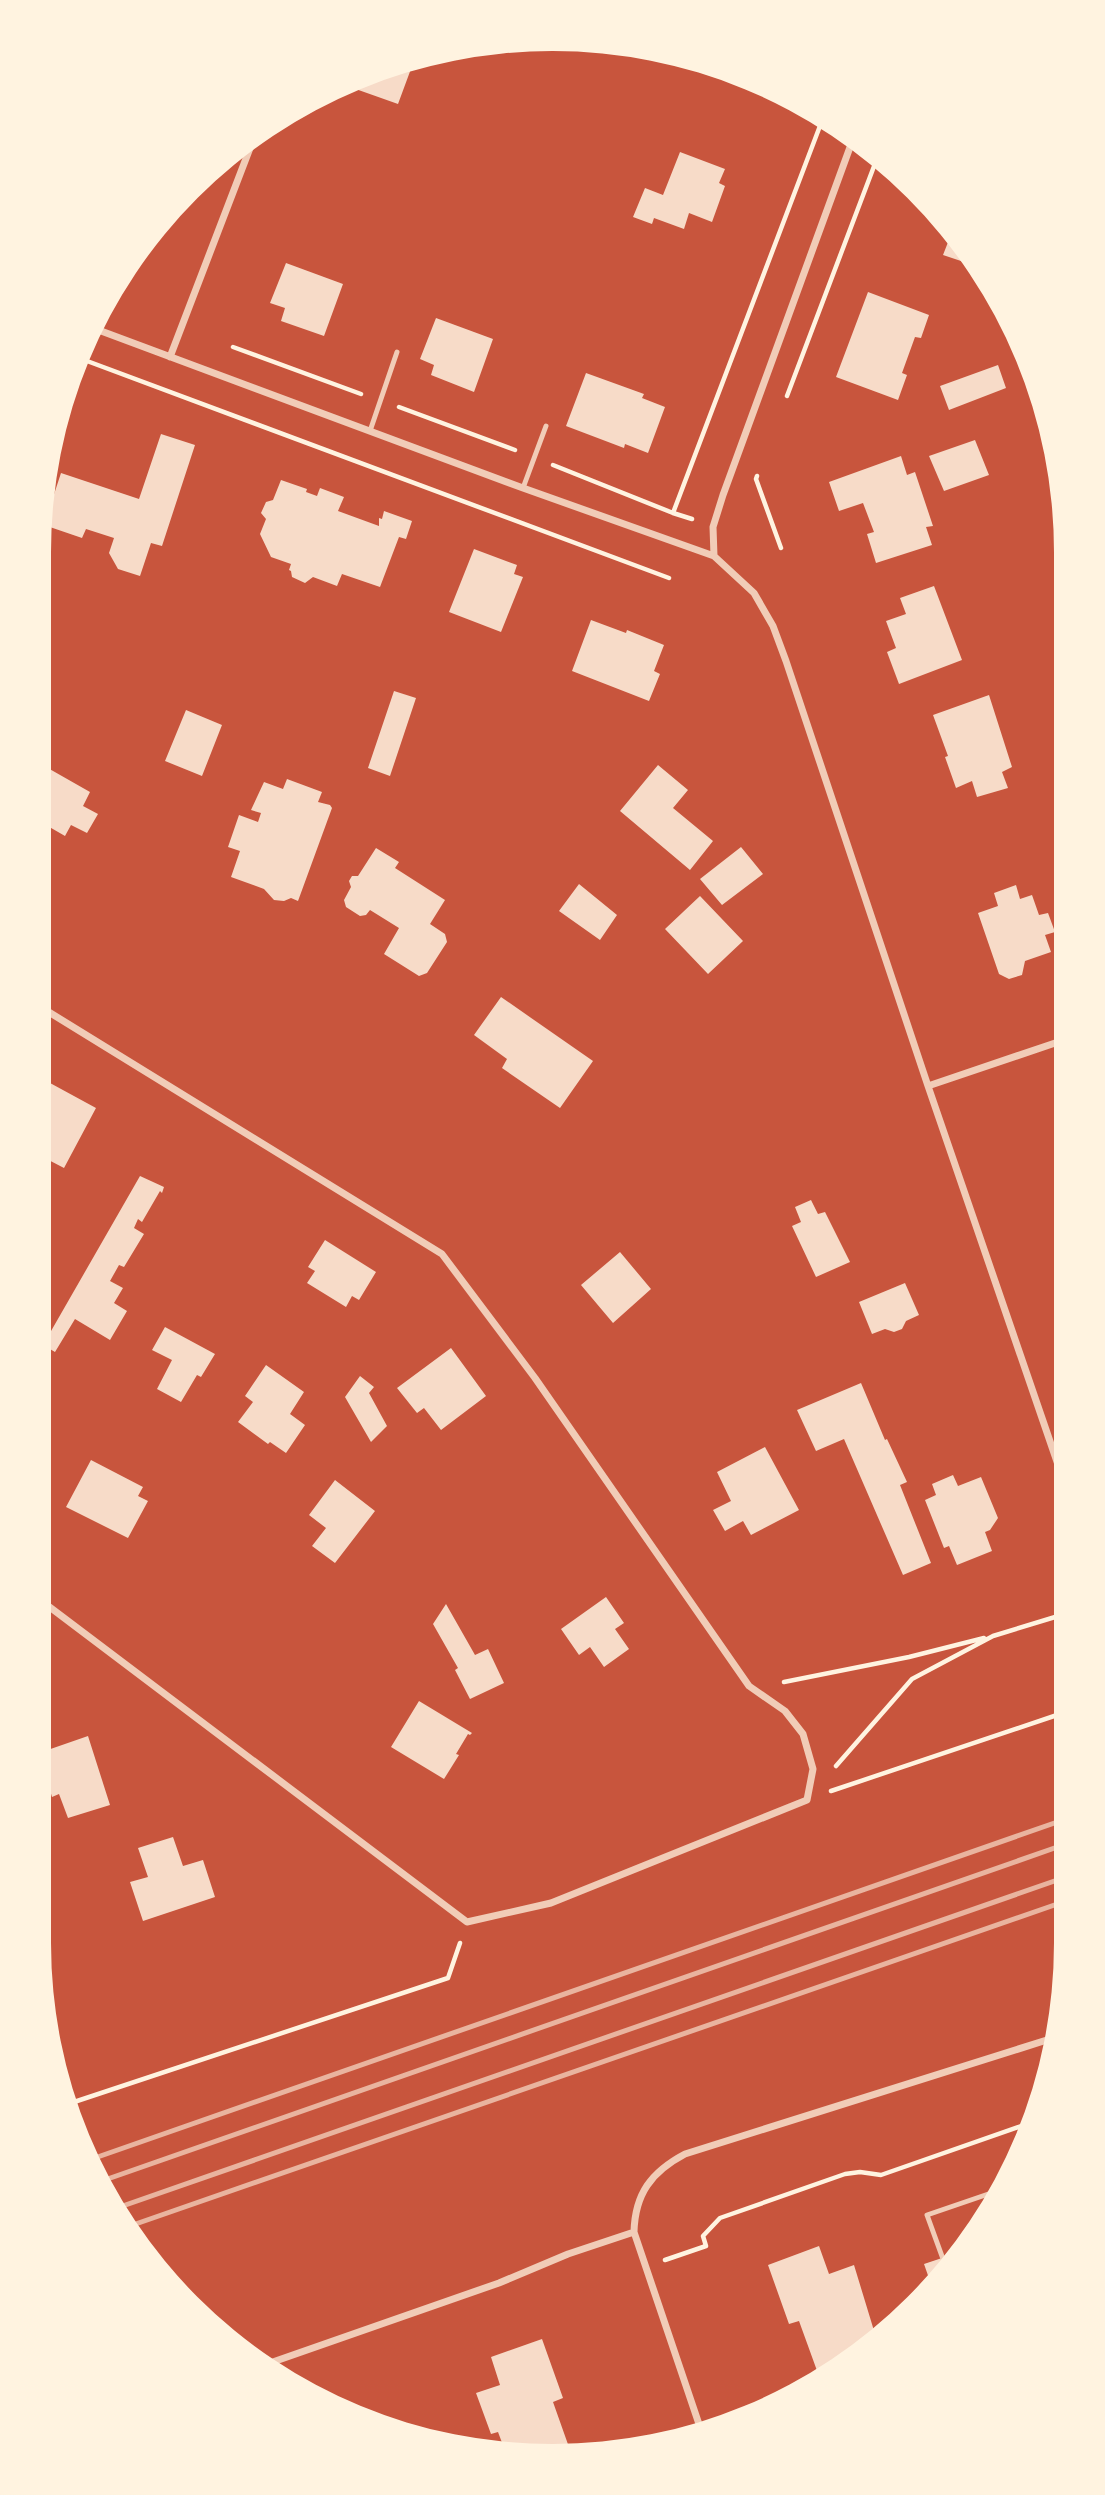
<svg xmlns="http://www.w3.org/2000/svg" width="1105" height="2495" font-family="Cabin,sans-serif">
	<rect width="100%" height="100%" fill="#c8553d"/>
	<path fill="#f7dbc8" d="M 415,58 L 398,104 L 350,87 L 352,81 Z
		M 680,152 L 725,169 L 719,183 L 725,186 L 712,222 L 689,213 L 684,229 L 654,218 L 652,224 L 633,217 L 645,188 L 663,195 Z
		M 952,232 L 960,239 L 976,266 L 943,255 Z
		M 286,263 L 343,284 L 324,336 L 281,321 L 285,308 L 270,303 Z
		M 868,292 L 929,315 L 921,338 L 915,337 L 902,373 L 907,375 L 898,400 L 836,377 Z
		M 436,318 L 493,339 L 474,392 L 431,375 L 434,365 L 420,359 Z
		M 998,365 L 1006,388 L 949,410 L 940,386 Z
		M 586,373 L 644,394 L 642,398 L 665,407 L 648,453 L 625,444 L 624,448 L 566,426 Z
		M 161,434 L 195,445 L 162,546 L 151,543 L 140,576 L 118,569 L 109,553 L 114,538 L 86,529 L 82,538 L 44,525 L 61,473 L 139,499 Z
		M 975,440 L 989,475 L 944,491 L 929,456 Z
		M 901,456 L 907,475 L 915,472 L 933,526 L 926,527 L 932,545 L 876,563 L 867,534 L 874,532 L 863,503 L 839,511 L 829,482 Z
		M 281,480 L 307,489 L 306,492 L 317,496 L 320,488 L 344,497 L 338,511 L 379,526 L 379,518 L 382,519 L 384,511 L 412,521 L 406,539 L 399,537 L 380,587 L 342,574 L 337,586 L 313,577 L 305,583 L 292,577 L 291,571 L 289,570 L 291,564 L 271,557 L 260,534 L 266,519 L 261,513 L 266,502 L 273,500 Z
		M 474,549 L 517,565 L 514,574 L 523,577 L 501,632 L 449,612 Z
		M 934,586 L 962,660 L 899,684 L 887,652 L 896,648 L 886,621 L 906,614 L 900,598 Z
		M 591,620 L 626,633 L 627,630 L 664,645 L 654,671 L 660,674 L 649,701 L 572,671 Z
		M 394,691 L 416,698 L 390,776 L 368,768 Z
		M 989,695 L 1012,767 L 1002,772 L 1008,788 L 977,797 L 972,781 L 956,788 L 945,757 L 948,756 L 933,715 Z
		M 186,710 L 222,725 L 202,776 L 165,761 Z
		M 39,763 L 90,792 L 83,806 L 98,814 L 87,833 L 71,825 L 65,836 L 39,821 Z
		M 658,765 L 688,790 L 673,808 L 713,841 L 690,870 L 620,811 Z
		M 287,779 L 322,792 L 318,802 L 330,805 L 332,808 L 298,901 L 291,898 L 284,901 L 274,900 L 264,889 L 231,877 L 240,851 L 228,847 L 239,815 L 258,822 L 261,813 L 251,810 L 264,782 L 283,789 Z
		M 741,847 L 763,874 L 722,905 L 700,879 Z
		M 376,848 L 399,862 L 395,868 L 445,900 L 430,924 L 445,934 L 447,942 L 427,973 L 419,976 L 384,954 L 399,928 L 370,910 L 366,915 L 360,916 L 346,907 L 344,900 L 351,887 L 349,881 L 352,876 L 358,876 Z
		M 579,884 L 617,915 L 600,940 L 559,911 Z
		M 1016,885 L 1020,899 L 1032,895 L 1039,915 L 1048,913 L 1055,932 L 1045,935 L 1051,952 L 1025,961 L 1022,975 L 1009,979 L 999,974 L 978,913 L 998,906 L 994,893 Z
		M 700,896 L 743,941 L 708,974 L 665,929 Z
		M 501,997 L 593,1061 L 560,1108 L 502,1068 L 507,1059 L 474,1035 Z
		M 39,1077 L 96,1108 L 64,1168 L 39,1155 Z
		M 140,1176 L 164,1187 L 162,1193 L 160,1191 L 142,1222 L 138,1219 L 134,1228 L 144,1234 L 124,1267 L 119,1265 L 110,1281 L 123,1288 L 114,1303 L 127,1311 L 110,1340 L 75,1319 L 55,1352 L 43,1345 Z
		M 811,1200 L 818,1214 L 825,1212 L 850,1262 L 816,1277 L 792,1226 L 801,1222 L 795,1207 Z
		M 325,1240 L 376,1272 L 359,1300 L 352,1296 L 346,1307 L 307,1283 L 315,1271 L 308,1267 Z
		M 620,1252 L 651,1289 L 613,1323 L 581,1285 Z
		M 905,1283 L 919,1315 L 906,1321 L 902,1329 L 894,1332 L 885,1329 L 872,1334 L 859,1302 Z
		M 165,1327 L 215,1354 L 201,1377 L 197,1375 L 181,1402 L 157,1389 L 172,1360 L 152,1350 Z
		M 451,1348 L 486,1396 L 441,1430 L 424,1408 L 417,1413 L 397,1388 Z
		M 266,1365 L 304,1392 L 290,1414 L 305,1425 L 286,1453 L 270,1442 L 268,1444 L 238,1422 L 253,1402 L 245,1396 Z
		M 360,1376 L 374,1387 L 369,1393 L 387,1426 L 371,1442 L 345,1397 Z
		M 861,1383 L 885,1440 L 887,1439 L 907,1482 L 900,1485 L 931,1563 L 903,1575 L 844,1439 L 816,1451 L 797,1410 Z
		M 765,1447 L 799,1510 L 751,1535 L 743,1521 L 725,1531 L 713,1510 L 731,1501 L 717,1472 Z
		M 91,1460 L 143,1487 L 138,1496 L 148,1501 L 128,1538 L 66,1507 Z
		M 953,1475 L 958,1486 L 981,1477 L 998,1518 L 990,1530 L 985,1532 L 992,1551 L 957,1565 L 949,1546 L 944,1548 L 925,1500 L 936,1495 L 932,1484 Z
		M 335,1480 L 375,1511 L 335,1563 L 312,1546 L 326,1528 L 309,1515 Z
		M 606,1597 L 624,1623 L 615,1629 L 629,1649 L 604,1667 L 590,1647 L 579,1655 L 561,1629 Z
		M 446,1604 L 475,1655 L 488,1649 L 504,1683 L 470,1699 L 455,1670 L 458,1668 L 433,1624 Z
		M 419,1701 L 472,1733 L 470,1735 L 468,1734 L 456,1754 L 459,1755 L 444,1779 L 391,1747 Z
		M 88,1736 L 110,1805 L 68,1818 L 59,1794 L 52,1797 L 39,1753 Z
		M 173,1837 L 183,1866 L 203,1860 L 215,1897 L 143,1921 L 130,1882 L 148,1877 L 138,1848 Z
		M 819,2246 L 829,2274 L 854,2265 L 875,2334 L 820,2379 L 799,2321 L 789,2324 L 768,2265 Z
		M 960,2252 L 939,2281 L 932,2287 L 924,2264 Z
		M 542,2339 L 563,2398 L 553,2402 L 570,2450 L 504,2448 L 498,2432 L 491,2434 L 476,2393 L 500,2385 L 491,2357 Z"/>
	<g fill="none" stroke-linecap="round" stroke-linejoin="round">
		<path stroke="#fff3e0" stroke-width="4.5" d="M 233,347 L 361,394
			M 79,358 L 669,578
			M 787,396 L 876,161
			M 399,407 L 515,450
			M 553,465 L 673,513 L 823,118
			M 757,476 L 756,479 L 781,548
			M 673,513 L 692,519
			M 784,1682 L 909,1657 L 984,1638
			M 836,1766 L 912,1679 L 993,1636 L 1065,1614
			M 831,1791 L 1066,1712
			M 65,2105 L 448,1978 L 460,1943
			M 665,2260 L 706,2246 L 703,2236 L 720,2218 L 845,2174 L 860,2172 L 881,2175 L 1033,2122"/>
		<path stroke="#f1ccb7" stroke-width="5" d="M 370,431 L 397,352
			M 523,488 L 546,426
			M 947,2270 L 927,2215 L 1003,2189"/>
		<path stroke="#f1ccb7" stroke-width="7" d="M 93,328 L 523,488 L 714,556 L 754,593 L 773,626 L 786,661 L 928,1086 L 1065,1485
			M 170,357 L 255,135
			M 714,556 L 713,527 L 723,495 L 853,139
			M 928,1086 L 1064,1040
			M 39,1599 L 467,1922 L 551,1903 L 807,1800 L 813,1769 L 803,1734 L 785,1711 L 749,1686 L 535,1378 L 442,1254 L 39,1006
			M 267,2364 L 499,2283 L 568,2254 L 634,2232
			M 702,2433 L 634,2232 C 635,2194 651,2172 685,2154 L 1050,2039"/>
		<path stroke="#e9b49f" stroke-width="5" d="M 89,2160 L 1066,1819
			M 99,2182 L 1066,1844
			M 114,2209 L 1066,1877
			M 127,2227 L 1066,1901"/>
	</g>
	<path d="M0 0H1105V2495H0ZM552 51H553A501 501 0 0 1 1054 552V1943A501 501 0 0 1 553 2444H552A501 501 0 0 1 51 1943V552A501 501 0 0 1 552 51Z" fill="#fff3e0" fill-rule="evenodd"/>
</svg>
